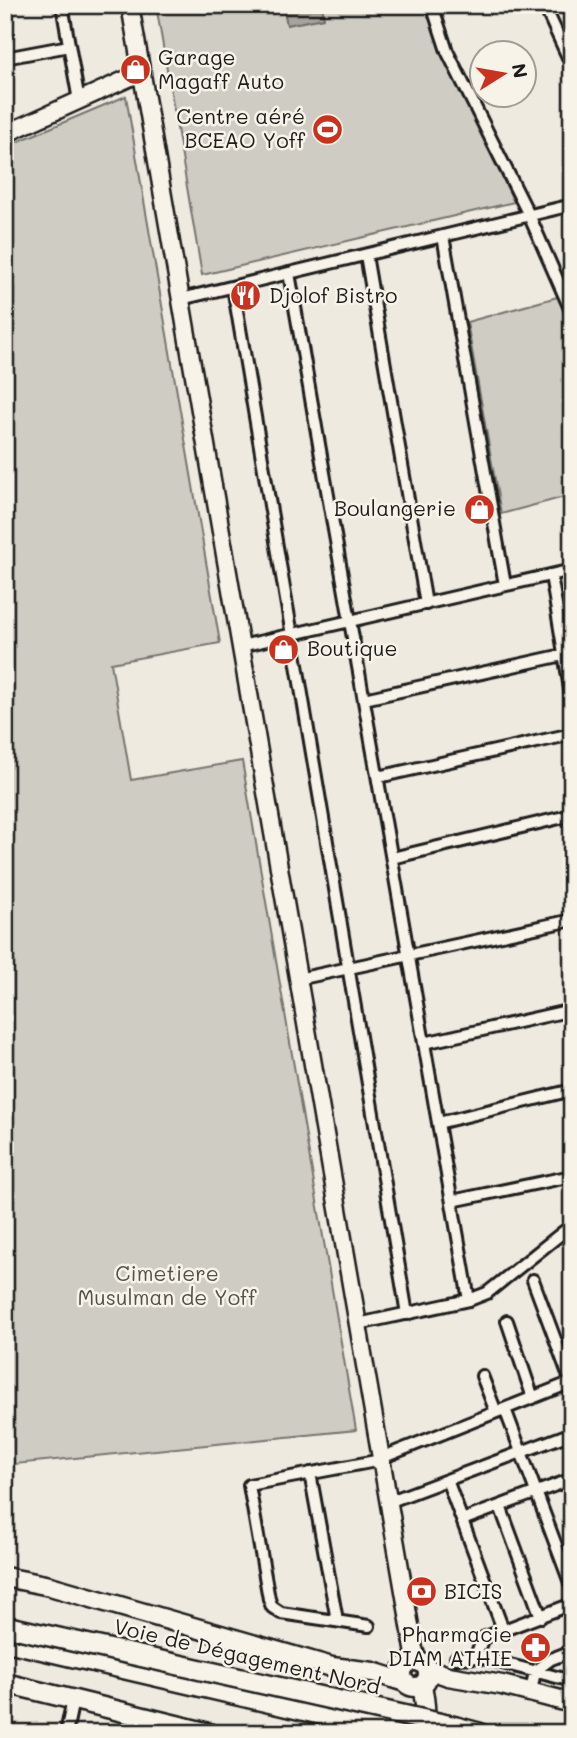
<svg xmlns="http://www.w3.org/2000/svg" width="577" height="1738" font-family="Mali,sans-serif">
	<rect width="100%" height="100%" fill="#eeeae0"/>
	<filter id="ink" filterUnits="userSpaceOnUse"><feTurbulence type="fractalNoise" baseFrequency=".0143" numOctaves="2"/><feDisplacementMap in="SourceGraphic" scale="14" xChannelSelector="R" yChannelSelector="G"/><feConvolveMatrix kernelMatrix="1 2 1 2 8 2 1 2 1" color-interpolation-filters="sRGB"/></filter>
	<g filter="url(#ink)">
		<path fill="#cfccc3" stroke="#767470" stroke-width="2" d="M 156,5 L 425,5 L 444,56 L 514,202 L 202,275 Z
			M 126,96 L 220,643 L 111,663 L 131,780 L 242,761 L 356,1430 L 5,1465 L 5,147 Z
			M 561,296 L 572,322 L 572,495 L 501,514 L 467,322 Z"/>
		<path fill="#a6a39d" stroke="#6f6d69" stroke-width="2" d="M 283,5 L 322,5 L 324,18 L 287,25 Z"/>
		<g fill="none" stroke-linecap="round" stroke-linejoin="round">
			<defs>
				<path id="street" d="M 62,5 L 79,101
					M 432,5 L 447,51 L 529,215 L 572,313
					M 544,5 L 572,66
					M 5,58 L 69,46
					M 443,236 L 505,585
					M 366,255 L 426,604
					M 289,273 L 469,1300
					M 233,287 L 407,1314
					M 181,299 L 572,205
					M 551,575 L 572,701
					M 241,646 L 572,570
					M 364,699 L 572,653
					M 378,777 L 572,734
					M 392,858 L 572,815
					M 298,979 L 572,920
					M 424,1043 L 572,1010
					M 438,1123 L 572,1090
					M 452,1201 L 572,1176
					M 533,1280 L 571,1382
					M 507,1321 L 533,1398
					M 358,1324 L 469,1300 L 487,1293 L 572,1225
					M 482,1376 L 496,1412
					M 505,1409 L 572,1588
					M 381,1458 L 572,1382
					M 310,1473 L 337,1620
					M 447,1480 L 504,1632
					M 388,1502 L 572,1433
					M 500,1506 L 541,1617
					M 462,1520 L 572,1479
					M 369,1626 L 281,1613 L 272,1607 L 269,1599 L 249,1485 L 381,1460
					M 479,1657 L 572,1681
					M 456,1658 L 479,1657 L 478,1650 L 483,1638 L 572,1604
					M 531,1692 L 535,1671 L 551,1659 L 572,1651
					M 66,1733 L 73,1700"/>
				<path id="secondary" d="M 130,5 L 414,1649 L 418,1661
					M 5,134 L 142,72"/>
				<path id="primary" d="M 5,1577 L 50,1586 L 332,1667 L 373,1672 L 405,1682
					M402 1674a13 13 0 1 1 26 0a13 13 0 1 1-26 0Z
					M 428,1669 L 448,1676 L 502,1685 L 572,1703
					M 5,1683 L 209,1733
					M 421,1733 C 428,1717 425,1702 422,1685"/>
				<path id="highway" d="M 5,1641 L 401,1733
					M 456,1727 L 479,1733"/>
			</defs>
			<use href="#street" stroke="#1c1c1c" stroke-width="16"/>
			<use href="#secondary" stroke="#1c1c1c" stroke-width="21"/>
			<use href="#primary" stroke="#1c1c1c" stroke-width="23"/>
			<use href="#highway" stroke="#1c1c1c" stroke-width="24"/>
			<use href="#street" stroke="#f7f3e8" stroke-width="10"/>
			<use href="#secondary" stroke="#f7f3e8" stroke-width="16"/>
			<use href="#primary" stroke="#f7f3e8" stroke-width="18"/>
			<use href="#highway" stroke="#f7f3e8" stroke-width="19"/>
			<defs>
				<path id="highway-bridge" d="M 5,1626 L 456,1727"/>
			</defs>
			<use href="#highway-bridge" stroke="#1c1c1c" stroke-width="24" stroke-linecap="butt"/>
			<use href="#highway-bridge" stroke="#f7f3e8" stroke-width="19"/>
		</g>
	</g>
	<defs>
		<symbol id="shop-disc" viewBox="-11 -11 22 22"><circle r="9.5" fill="#c8321e" stroke="#f7f3e8"/><path d="M-5-2.5h2.3a2.7 3.5 0 0 1 5.4 0H5L5.5 6h-11ZM-1.5-2.5h3a1.5 2.3 0 0 0-3 0Z" fill="#fff"/></symbol>
		<symbol id="stadium-disc" viewBox="-11 -11 22 22"><circle r="9.5" fill="#c8321e" stroke="#f7f3e8"/><path d="M0-5a6.5 5 0 1 0 0 10a6.5 5 0 1 0 0-10ZM-3.5-1.8h7v3.6h-7Z" fill="#fff"/></symbol>
		<symbol id="restaurant-disc" viewBox="-11 -11 22 22"><circle r="9.5" fill="#c8321e" stroke="#f7f3e8"/><path d="M-5-6h1v4h1v-4h1v4h1v-4h1v5L-1.5 .5V6h-2V.5L-5-1ZM5-6V6H3V1.5H1.5Q1.5-4 5-6Z" fill="#fff"/></symbol>
		<symbol id="bank-disc" viewBox="-11 -11 22 22"><circle r="9.5" fill="#c8321e" stroke="#f7f3e8"/><path d="M-6-4H6V4H-6ZM0-2.3a2.3 2.3 0 1 0 0 4.6a2.3 2.3 0 1 0 0-4.6Z" fill="#fff"/></symbol>
		<symbol id="pharmacy-disc" viewBox="-11 -11 22 22"><circle r="9.5" fill="#c8321e" stroke="#f7f3e8"/><path d="M-2-6h4v4h4v4h-4v4h-4v-4h-4v-4h4Z" fill="#fff"/></symbol>
	</defs>
	<g fill-rule="evenodd">
		<use href="#shop-disc" x="118" y="52" width="35" height="35"/>
		<use href="#stadium-disc" x="310" y="112" width="35" height="35"/>
		<use href="#restaurant-disc" x="228" y="278" width="35" height="35"/>
		<use href="#shop-disc" x="462" y="492" width="35" height="35"/>
		<use href="#shop-disc" x="266" y="632" width="35" height="35"/>
		<use href="#bank-disc" x="404" y="1574" width="35" height="35"/>
		<use href="#pharmacy-disc" x="518" y="1630" width="35" height="35"/>
	</g>
	<g text-anchor="middle" stroke-width="5" stroke-linejoin="round" paint-order="stroke">
		<g font-size="21" fill="#1c1c1c" stroke="#f7f3e8" text-anchor="start">
			<text x="158" y="65">Garage<tspan x="158" dy="24">Magaff Auto</tspan></text>
			<text x="305" y="124" text-anchor="end">Centre aéré<tspan x="305" dy="24">BCEAO Yoff</tspan></text>
			<text x="269" y="303">Djolof Bistro</text>
			<text x="456" y="516" text-anchor="end">Boulangerie</text>
			<text x="307" y="656">Boutique</text>
			<text x="444" y="1599">BICIS</text>
			<text x="512" y="1642" text-anchor="end">Pharmacie<tspan x="512" dy="24">DIAM ATHIE</tspan></text>
		</g>
		<g font-size="21" fill="#52514e" stroke="#f7f3e8">
			<text x="167" y="1281">Cimetiere<tspan x="167" dy="24">Musulman de Yoff</tspan></text>
		</g>
		<g font-size="21" fill="#1c1c1c" stroke="#f7f3e8">
			<text transform="translate(247 1657) rotate(13)" y="7">Voie de Dégagement Nord</text>
		</g>
	</g>
	<rect width="577" height="1738" fill="none" stroke="#f7f3e8" stroke-width="28"/>
	<rect x="14" y="14" width="549" height="1710" fill="none" stroke="#1c1c1c" stroke-width="2.5" filter="url(#ink)"/>
	<g transform="translate(503 74) rotate(79)"><circle r="33" fill="#f7f3e8" stroke="#9f9d96" stroke-width="2"/>
	<path d="M0-5L12 26L0 18L-12 26Z" fill="#c8321e"/>
	<text y="-10" font-size="19" font-weight="bold" text-anchor="middle" fill="#1c1c1c">N</text>
	</g>
</svg>
